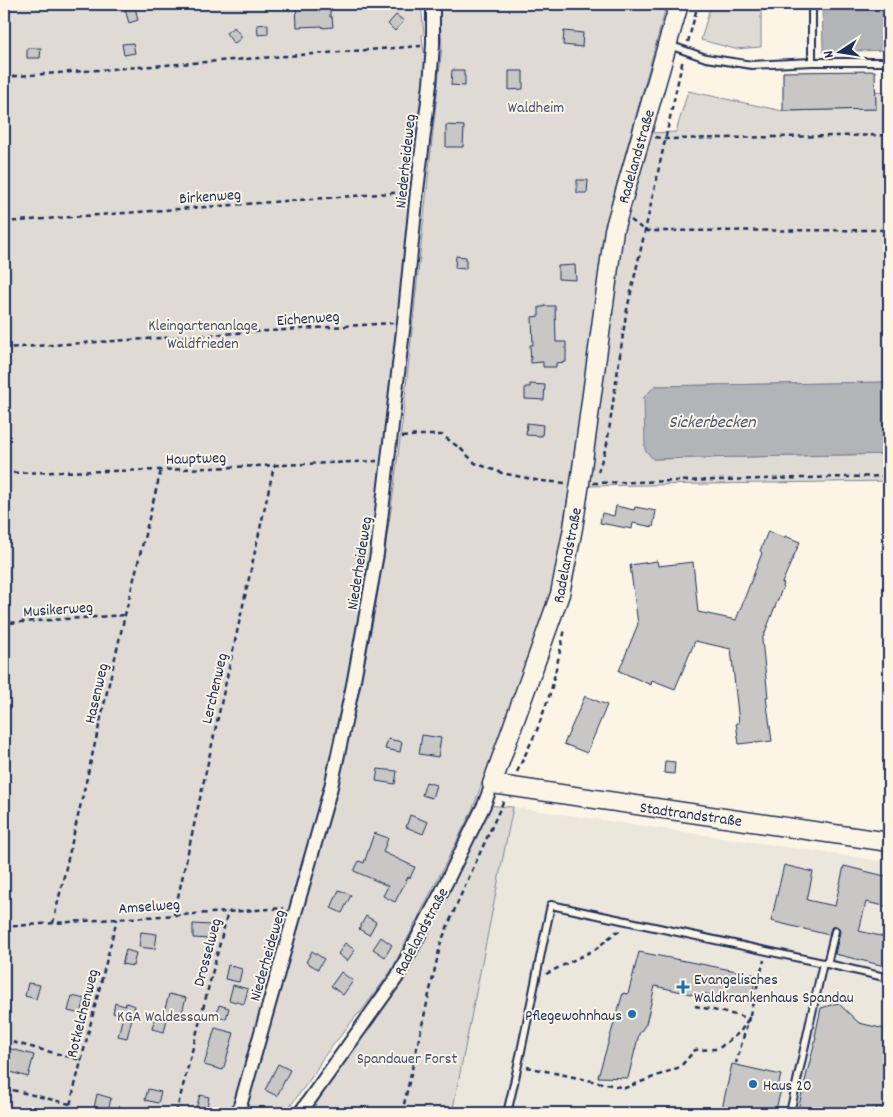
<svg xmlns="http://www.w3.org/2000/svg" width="893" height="1117" font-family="Dekko,sans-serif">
	<rect width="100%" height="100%" fill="#fcf5e5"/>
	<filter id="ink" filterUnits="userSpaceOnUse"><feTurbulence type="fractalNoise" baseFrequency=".02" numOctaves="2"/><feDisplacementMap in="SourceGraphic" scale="10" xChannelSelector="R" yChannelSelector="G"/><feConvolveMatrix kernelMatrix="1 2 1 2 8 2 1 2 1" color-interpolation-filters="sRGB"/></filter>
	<g filter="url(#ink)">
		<path fill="#ece7dc" d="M 513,807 L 889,862 L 889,1113 L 452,1113 Z"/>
		<path fill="#dfdbd4" stroke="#7d8599" d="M 4,4 L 421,4 L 424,33 L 422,36 L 424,52 L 426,55 L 420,123 L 358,683 L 360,684 L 373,621 L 391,510 L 403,416 L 442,46 L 439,4 L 667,4 L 605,227 L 575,458 L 565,513 L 555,583 L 471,813 L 391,971 L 360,1013 L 357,1015 L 322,1059 L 314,1074 L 285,1113 L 4,1113 Z
			M 711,4 L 761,4 L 761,47 L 735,49 L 701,40 Z
			M 688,91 L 783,111 L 875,109 L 875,91 L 889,93 L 889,382 L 655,386 L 644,397 L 653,459 L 889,454 L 889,481 L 585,486 L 618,231 L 647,133 L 676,132 Z
			M 484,805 L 513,807 L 452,1113 L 300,1113 L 397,977 Z"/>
		<path fill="#b2b4b8" stroke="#767f94" d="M 822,4 L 889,4 L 889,50 L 823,52 Z
			M 889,382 L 889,454 L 653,459 L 645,450 L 644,397 L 655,386 Z"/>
		<path fill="#c8c7c6" stroke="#1b2f5e" d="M 296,4 L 330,4 L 330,17 L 332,17 L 333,27 L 323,28 L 322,26 L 297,27 Z
			M 135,7 L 138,20 L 129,23 L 125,9 Z
			M 396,15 L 404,21 L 395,31 L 388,24 Z
			M 268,24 L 268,34 L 258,35 L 257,25 Z
			M 234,27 L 242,37 L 234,44 L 226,33 Z
			M 564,31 L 583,33 L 582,47 L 563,45 Z
			M 133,43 L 135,53 L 124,55 L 122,44 Z
			M 27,48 L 41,48 L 40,58 L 27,58 Z
			M 452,70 L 464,70 L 464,76 L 465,76 L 465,86 L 451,85 Z
			M 509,71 L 523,71 L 523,89 L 509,90 Z
			M 875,71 L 876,109 L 783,111 L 783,72 Z
			M 446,125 L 464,126 L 463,147 L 446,147 Z
			M 577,180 L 588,180 L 587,193 L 577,193 Z
			M 456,256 L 466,257 L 466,269 L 455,268 Z
			M 575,265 L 576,280 L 558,279 L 558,266 Z
			M 544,306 L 555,306 L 556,342 L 566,342 L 566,362 L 556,363 L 556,367 L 543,367 L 543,362 L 531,363 L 530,345 L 533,345 L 532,317 L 539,316 L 539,307 L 544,307 Z
			M 530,384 L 545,385 L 544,400 L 525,399 L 525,387 L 530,387 Z
			M 527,423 L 543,425 L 542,436 L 526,435 Z
			M 616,506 L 634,510 L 635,507 L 656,511 L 653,527 L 633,523 L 632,529 L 600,523 L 602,513 L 614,516 Z
			M 768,531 L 784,538 L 785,536 L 800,542 L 782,583 L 784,584 L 762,640 L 768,697 L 766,697 L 772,741 L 756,743 L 756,742 L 739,744 L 736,723 L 739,723 L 731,649 L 695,641 L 675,689 L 652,680 L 651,685 L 619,671 L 638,624 L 630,565 L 657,561 L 658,566 L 693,562 L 698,612 L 736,620 L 762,553 L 760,551 Z
			M 585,696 L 607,705 L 587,753 L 564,744 Z
			M 422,735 L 441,738 L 438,757 L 419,754 Z
			M 388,739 L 402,742 L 400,752 L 385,749 Z
			M 665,761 L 675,762 L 674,774 L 664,773 Z
			M 378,769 L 397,771 L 395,784 L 376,781 Z
			M 426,782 L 436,785 L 432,798 L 422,795 Z
			M 410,815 L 428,822 L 423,834 L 406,827 Z
			M 374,833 L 388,838 L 383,852 L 415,867 L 410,878 L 408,877 L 395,902 L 383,896 L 388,886 L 354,871 L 359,861 L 364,863 Z
			M 784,865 L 813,872 L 807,900 L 835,906 L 844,866 L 889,877 L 889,907 L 866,902 L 859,931 L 889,938 L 889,967 L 835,954 L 840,932 L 839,928 L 837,926 L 833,926 L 831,928 L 829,935 L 771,921 Z
			M 339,890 L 351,895 L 342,913 L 331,908 Z
			M 366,916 L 376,922 L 369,935 L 359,929 Z
			M 193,924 L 211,925 L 211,939 L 193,938 Z
			M 141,932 L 157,934 L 155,949 L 139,947 Z
			M 381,937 L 392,945 L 385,957 L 373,949 Z
			M 345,943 L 355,950 L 347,961 L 338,954 Z
			M 126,950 L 136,953 L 133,966 L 122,964 Z
			M 312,951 L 324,959 L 318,969 L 306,962 Z
			M 639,952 L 757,975 L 749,1003 L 706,994 L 695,995 L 655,986 L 646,1024 L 639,1034 L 628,1078 L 598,1077 L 623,993 L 628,994 Z
			M 228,965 L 242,969 L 239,982 L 225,979 Z
			M 341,972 L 353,981 L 343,995 L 331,986 Z
			M 28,983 L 40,985 L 36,999 L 25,996 Z
			M 233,985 L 248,989 L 244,1004 L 229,1000 Z
			M 169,994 L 186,998 L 181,1016 L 164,1012 Z
			M 72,996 L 85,999 L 81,1014 L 68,1011 Z
			M 115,1003 L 125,1006 L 126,1003 L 135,1006 L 127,1038 L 118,1036 L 123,1016 L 113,1013 Z
			M 838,1003 L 859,1023 L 889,1030 L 889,1054 L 884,1078 L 889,1080 L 889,1110 L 877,1107 L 875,1113 L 817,1113 L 798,1109 L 816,1037 L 815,1036 L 821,1008 Z
			M 219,1005 L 229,1008 L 226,1019 L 216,1017 Z
			M 155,1016 L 167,1019 L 164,1032 L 152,1029 Z
			M 215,1028 L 234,1033 L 223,1070 L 204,1065 Z
			M 4,1047 L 34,1055 L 28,1077 L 4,1070 Z
			M 278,1064 L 290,1070 L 277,1096 L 265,1090 Z
			M 732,1064 L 781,1075 L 777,1089 L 781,1090 L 775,1113 L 721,1113 Z
			M 148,1089 L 161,1092 L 158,1103 L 145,1100 Z
			M 97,1094 L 111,1098 L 108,1112 L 94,1108 Z
			M 200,1095 L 209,1097 L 206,1111 L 196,1108 Z"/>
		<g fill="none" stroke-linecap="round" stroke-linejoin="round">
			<defs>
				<path id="lane" d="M 812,4 L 812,62
					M 669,45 L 706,58 L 752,65 L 812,62 L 889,62
					M 827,964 L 835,931
					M 507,1113 C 524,1044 536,974 551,905 L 823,963
					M 790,1113 L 823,963 L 889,978"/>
				<path id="street" d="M 238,1113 L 331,787 L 353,685 L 377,554 L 404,322 L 417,191 L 430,84 L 433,45 L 433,4
					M 300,1113 L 397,977 L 442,891 L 484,805 L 492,784"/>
				<path id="secondary" d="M 679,4 L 614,230 L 580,483 L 573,528 L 560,594 L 492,784 L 889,842"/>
			</defs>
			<use href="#lane" stroke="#1b2f5e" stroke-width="10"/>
			<use href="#street" stroke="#1b2f5e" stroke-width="16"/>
			<use href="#secondary" stroke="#1b2f5e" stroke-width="21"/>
			<path stroke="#1b2f5e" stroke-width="2.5" stroke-dasharray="5 4" stroke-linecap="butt" d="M 688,42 L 698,4
				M 4,77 L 421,46
				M 655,137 L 666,139 L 889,135
				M 631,220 L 645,231 L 889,230
				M 4,222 L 406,192
				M 4,350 L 5,348 L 393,323
				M 402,437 L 419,435 L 442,435 L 461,449 L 475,463 L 502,473 L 541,481 L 565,483
				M 598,472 L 607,444 L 626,314 L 645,231 L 683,59
				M 4,473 L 161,470 L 377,461
				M 593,483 L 889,476
				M 4,637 L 7,623 L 125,615
				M 517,772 L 537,730 L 551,691 L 565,629
				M 174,915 L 274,466
				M 53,923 L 125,615 L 161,470
				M 4,927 C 97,919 191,915 284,908
				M 546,974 L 596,949 L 616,932 L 623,931
				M 695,1006 L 749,1018 L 736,1063
				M 4,1040 L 81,1060
				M 527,1067 L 625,1088 L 680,1067 L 695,1050 L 718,1049 L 740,1032 L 749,1018 L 764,960
				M 4,1088 L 70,1104
				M 68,1113 L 117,919
				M 176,1113 L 228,912
				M 402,1113 L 441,942 L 460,897 L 504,800
				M 886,1113 L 887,1109"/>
			<use href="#lane" stroke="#fcf5e5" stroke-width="6"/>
			<use href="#street" stroke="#fcf5e5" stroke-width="12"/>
			<use href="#secondary" stroke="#fcf5e5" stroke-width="18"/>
		</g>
	</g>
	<g fill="#1f6fb2" stroke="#fcf5e5" stroke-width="2">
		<path d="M680.5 979.5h5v5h5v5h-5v5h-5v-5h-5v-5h5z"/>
		<circle cx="632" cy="1014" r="5"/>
		<circle cx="753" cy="1084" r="5"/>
	</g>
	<g text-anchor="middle" stroke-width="4" stroke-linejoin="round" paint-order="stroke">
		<g font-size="16" fill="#425176" stroke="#fcf5e5">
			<text x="536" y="112">Waldheim</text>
			<text x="203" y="330">Kleingartenanlage<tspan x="203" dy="18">Waldfrieden</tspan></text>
			<text x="168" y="1021">KGA Waldessaum</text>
			<text x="407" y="1063">Spandauer Forst</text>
		</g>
		<g font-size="16" fill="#1b2f5e" stroke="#fcf5e5">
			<text transform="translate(635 156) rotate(-74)" y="6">Radelandstraße</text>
			<text transform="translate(404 161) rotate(-84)" y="6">Niederheideweg</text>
			<text transform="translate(210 195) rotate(-4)" y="6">Birkenweg</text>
			<text transform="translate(308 317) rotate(-4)" y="6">Eichenweg</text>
			<text transform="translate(196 457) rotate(-2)" y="6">Hauptweg</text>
			<text transform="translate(566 555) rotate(-79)" y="6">Radelandstraße</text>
			<text transform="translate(358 563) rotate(-81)" y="6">Niederheideweg</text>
			<text transform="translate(58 608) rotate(-4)" y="6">Musikerweg</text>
			<text transform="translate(213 688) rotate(-77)" y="6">Lerchenweg</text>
			<text transform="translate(95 693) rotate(-77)" y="6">Hasenweg</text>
			<text transform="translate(691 813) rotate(8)" y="6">Stadtrandstraße</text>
			<text transform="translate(149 905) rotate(-4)" y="6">Amselweg</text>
			<text transform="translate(420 931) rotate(-62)" y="6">Radelandstraße</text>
			<text transform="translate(206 952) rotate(-75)" y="6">Drosselweg</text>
			<text transform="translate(266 955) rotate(-74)" y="6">Niederheideweg</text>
			<text transform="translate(81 1013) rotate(-76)" y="6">Rotkelchenweg</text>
		</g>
		<g font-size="16" fill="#1b2f5e" stroke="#fcf5e5" text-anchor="start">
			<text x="694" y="984">Evangelisches<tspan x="694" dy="18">Waldkrankenhaus Spandau</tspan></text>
			<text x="622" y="1020" text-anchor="end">Pflegewohnhaus</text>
			<text x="763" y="1090">Haus 20</text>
		</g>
		<g font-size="18" font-style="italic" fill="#485779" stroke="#fcf5e5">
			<text x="712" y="427">Sickerbecken</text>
		</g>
	</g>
	<rect width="893" height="1117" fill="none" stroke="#fcf5e5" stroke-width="20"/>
	<rect x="10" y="10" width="873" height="1097" fill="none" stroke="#1b2f5e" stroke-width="2" filter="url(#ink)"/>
	<g transform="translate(840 52) rotate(258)" stroke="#fcf5e5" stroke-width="4" paint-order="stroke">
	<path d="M0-4L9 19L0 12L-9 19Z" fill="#1b2f5e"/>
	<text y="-8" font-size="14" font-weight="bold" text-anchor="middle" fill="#1b2f5e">N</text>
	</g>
</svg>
